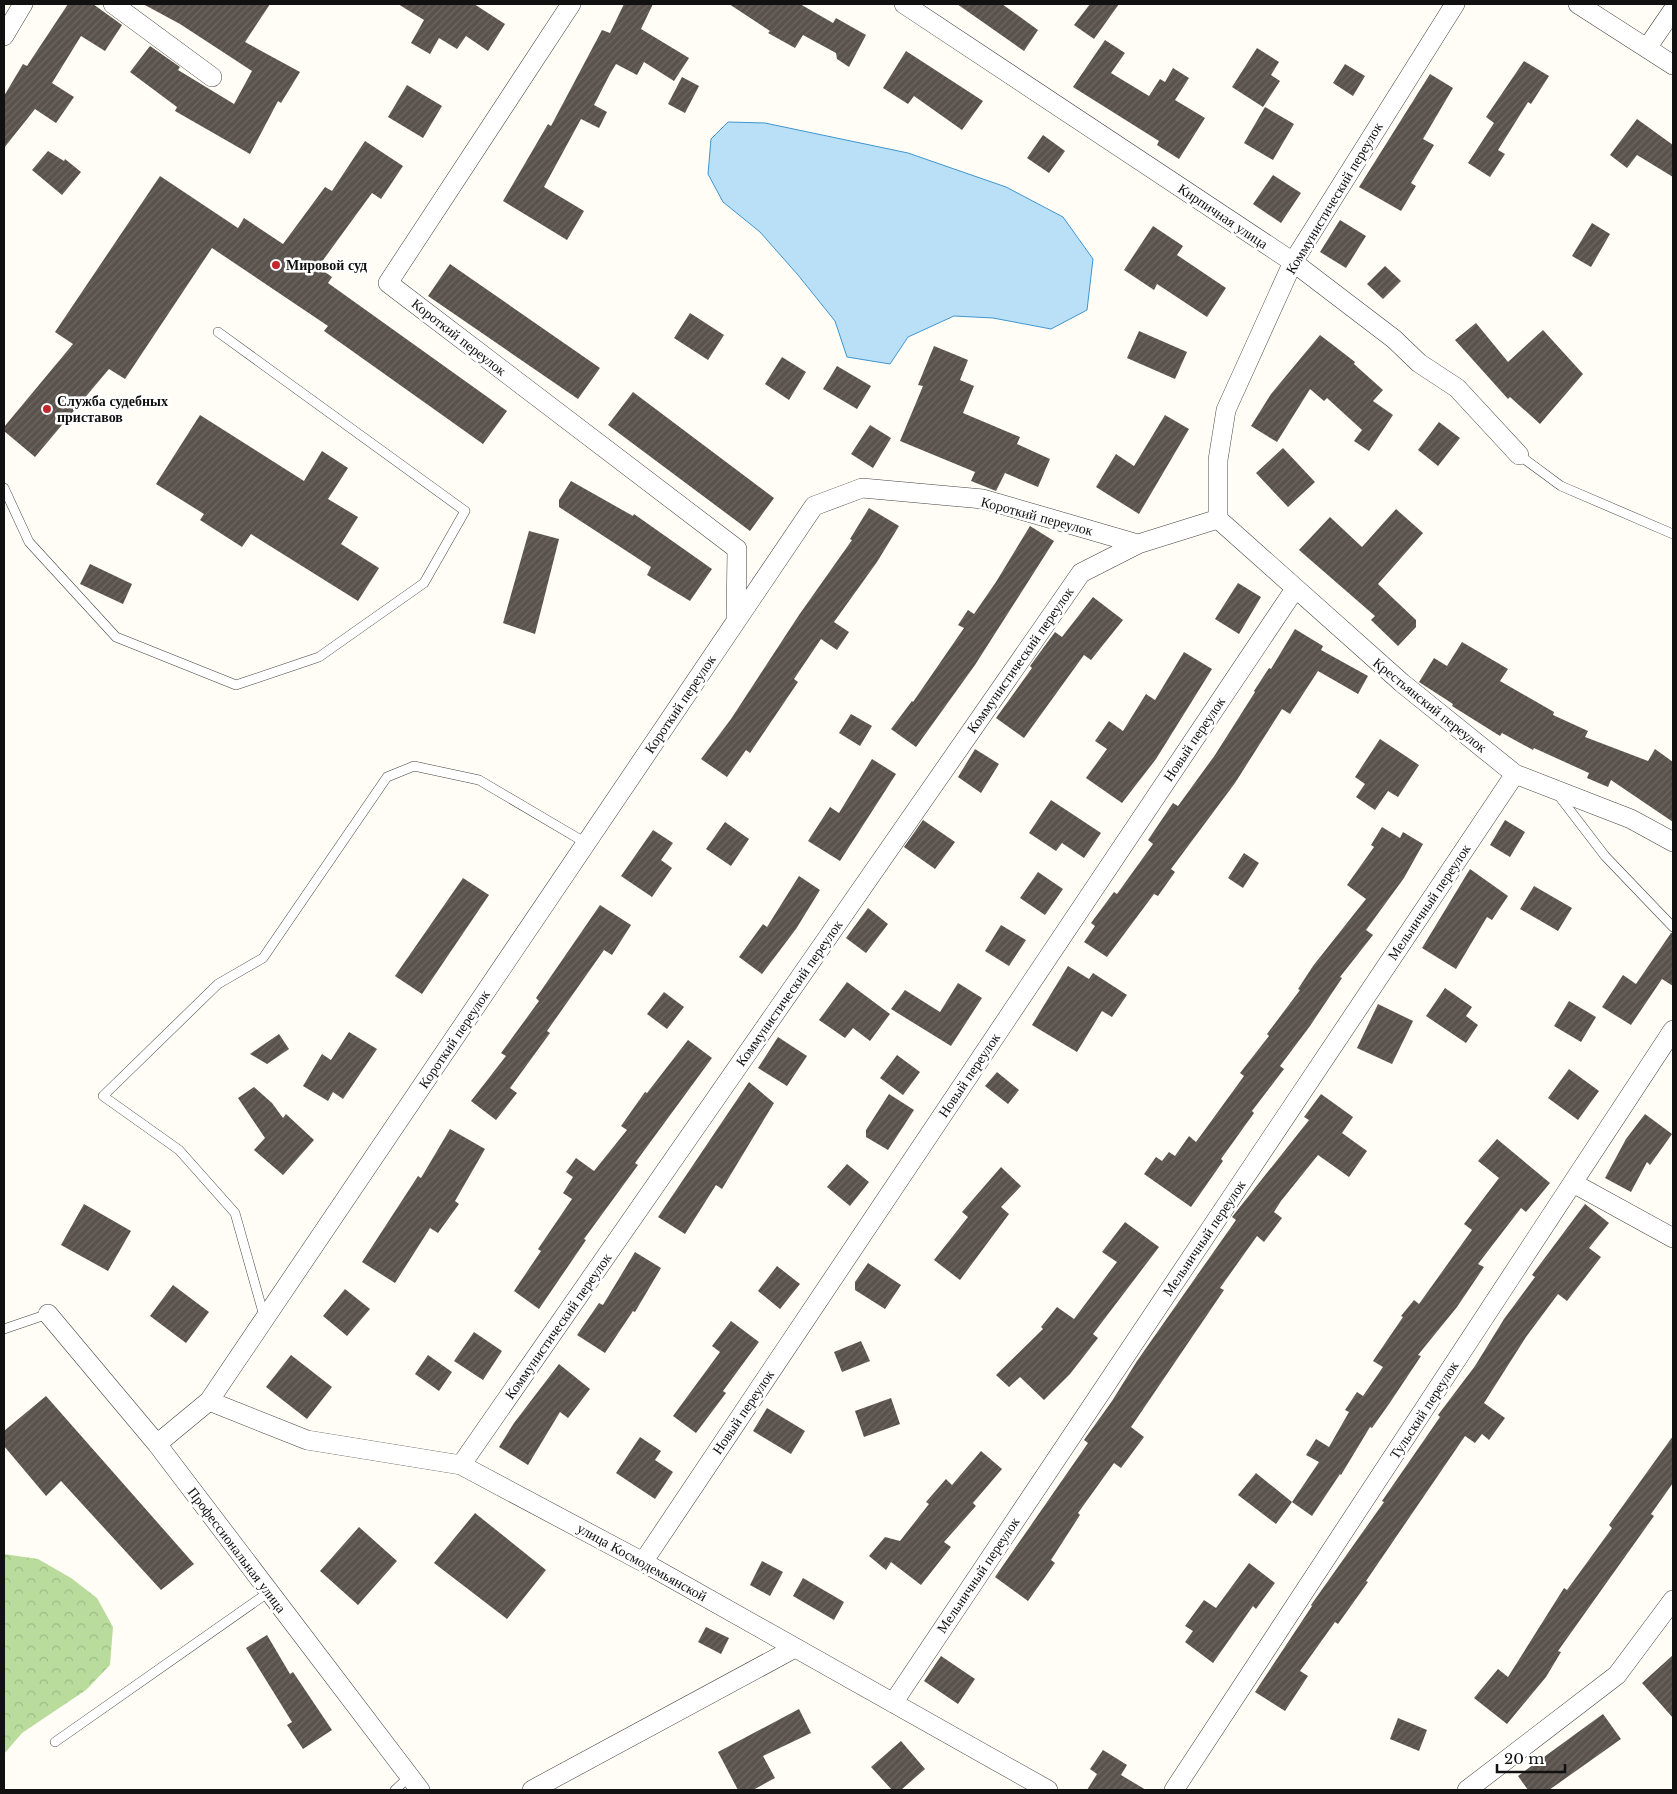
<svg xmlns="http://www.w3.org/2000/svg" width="1677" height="1794" font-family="'Libre Baskerville',serif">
	<defs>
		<pattern id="forest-crowns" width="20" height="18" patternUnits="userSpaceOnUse" patternTransform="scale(1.25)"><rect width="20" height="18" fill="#b9dc9c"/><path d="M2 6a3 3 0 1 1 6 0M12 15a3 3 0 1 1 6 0" fill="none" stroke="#9ebc85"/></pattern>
		<pattern id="building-hatch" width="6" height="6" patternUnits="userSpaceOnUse" patternTransform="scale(1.25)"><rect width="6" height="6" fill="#5a524d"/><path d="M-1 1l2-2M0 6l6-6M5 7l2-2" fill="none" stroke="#6d6662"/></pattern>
	</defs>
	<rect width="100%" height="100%" fill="#fffdf5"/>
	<path fill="url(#forest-crowns)" d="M 4,1554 L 38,1559 L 71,1578 L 97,1598 L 113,1627 L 110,1665 L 86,1690 L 22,1733 L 4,1754 Z"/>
	<path fill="#b9e0f7" stroke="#3f96cf" d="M 728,122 L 765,123 L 908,153 L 1006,187 L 1063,217 L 1093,259 L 1087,310 L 1051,329 L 993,318 L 954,316 L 908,337 L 890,364 L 847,357 L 835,321 L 798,275 L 760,232 L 723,202 L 708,174 L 711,139 Z"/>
	<path fill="url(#building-hatch)" d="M 68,4 L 93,4 L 122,25 L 105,51 L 81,36 L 52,83 L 74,97 L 56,123 L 35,109 L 4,148 L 4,96 L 23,64 L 27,66 Z
		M 143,4 L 270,4 L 245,42 L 300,72 L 281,103 L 278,101 L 250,154 L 175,111 L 177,107 L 130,72 L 150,46 L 180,67 L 178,70 L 234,104 L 252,71 L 180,24 Z
		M 398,4 L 474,4 L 505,24 L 488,51 L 466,36 L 457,49 L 439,38 L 430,54 L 411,43 L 424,20 Z
		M 624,4 L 653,4 L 641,29 L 689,58 L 674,81 L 644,62 L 637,75 L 616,64 L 610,74 L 594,105 L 607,112 L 599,128 L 581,119 L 544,187 L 584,211 L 567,240 L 503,201 L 548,124 L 551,126 L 602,30 L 610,33 Z
		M 729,4 L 800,4 L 833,23 L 836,18 L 866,35 L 849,67 L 837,59 L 836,53 L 803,35 L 795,48 L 768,33 L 770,31 Z
		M 957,4 L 1002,4 L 1038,30 L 1024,51 Z
		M 1090,4 L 1119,4 L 1094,39 L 1074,25 Z
		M 1105,40 L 1125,53 L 1111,73 L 1149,96 L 1160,79 L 1165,82 L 1173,68 L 1189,78 L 1175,100 L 1205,118 L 1179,159 L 1157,145 L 1159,141 L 1073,87 Z
		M 1257,48 L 1279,62 L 1271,75 L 1280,81 L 1263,107 L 1232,87 Z
		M 906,51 L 983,101 L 962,130 L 914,96 L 908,104 L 883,88 Z
		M 1524,61 L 1549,76 L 1531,104 L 1528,102 L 1498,150 L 1505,154 L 1490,177 L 1468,163 L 1494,123 L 1486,117 Z
		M 1345,64 L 1365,76 L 1353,96 L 1333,83 Z
		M 1430,74 L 1453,88 L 1423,139 L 1434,145 L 1411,183 L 1416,186 L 1401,211 L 1359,187 Z
		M 682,77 L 699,86 L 685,113 L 668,104 Z
		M 407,85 L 442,106 L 423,138 L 388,117 Z
		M 1265,107 L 1294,124 L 1273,160 L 1244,143 Z
		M 1637,119 L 1673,145 L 1673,177 L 1637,155 L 1627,168 L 1610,155 Z
		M 1043,135 L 1065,151 L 1049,173 L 1027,158 Z
		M 365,141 L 403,166 L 381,199 L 372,193 L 318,267 L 332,277 L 328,283 L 507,411 L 483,444 L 324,331 L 328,326 L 212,248 L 125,379 L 109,369 L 35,457 L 4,431 L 4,427 L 73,344 L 55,332 L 160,176 L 238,228 L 244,218 L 283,244 L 325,187 L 332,191 Z
		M 48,151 L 64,161 L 65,159 L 81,172 L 62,195 L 32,170 Z
		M 1273,175 L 1301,193 L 1281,223 L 1253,204 Z
		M 1340,220 L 1366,236 L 1346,268 L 1320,252 Z
		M 1592,223 L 1610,234 L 1591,267 L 1572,256 Z
		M 1153,226 L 1183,246 L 1177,255 L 1226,288 L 1207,317 L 1157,284 L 1154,290 L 1124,270 Z
		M 450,264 L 600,368 L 578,399 L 428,296 Z
		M 1385,266 L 1401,281 L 1383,299 L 1367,284 Z
		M 690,313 L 724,335 L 708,360 L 674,338 Z
		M 1476,323 L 1508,362 L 1543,330 L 1583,374 L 1540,424 L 1510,397 L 1508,399 L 1455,340 Z
		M 1139,331 L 1187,352 L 1175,379 L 1127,358 Z
		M 1320,335 L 1355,362 L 1354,364 L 1383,390 L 1373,401 L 1393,415 L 1369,451 L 1354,441 L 1362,430 L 1327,398 L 1324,401 L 1310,389 L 1277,442 L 1251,426 L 1271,394 Z
		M 934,346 L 968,360 L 960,380 L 974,386 L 963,413 L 1020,437 L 1017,444 L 1050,459 L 1038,487 L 1005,473 L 996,491 L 971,481 L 975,472 L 900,441 L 923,386 L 918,385 Z
		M 782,357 L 806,372 L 789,400 L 765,384 Z
		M 837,366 L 871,386 L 857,409 L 823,389 Z
		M 633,392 L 774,498 L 750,531 L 608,425 Z
		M 200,415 L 304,481 L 322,451 L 348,468 L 328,499 L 358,517 L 341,544 L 379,568 L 358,601 L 251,534 L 242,547 L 200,520 L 204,514 L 156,484 Z
		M 1165,415 L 1189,429 L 1139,514 L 1096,487 L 1116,454 L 1134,466 Z
		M 1439,422 L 1460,438 L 1438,466 L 1418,450 Z
		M 870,425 L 891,438 L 873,468 L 851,454 Z
		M 1283,448 L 1315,482 L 1288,507 L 1256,473 Z
		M 571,481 L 633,516 L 634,514 L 712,569 L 690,601 L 647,575 L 651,567 L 559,507 L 559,500 Z
		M 869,508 L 899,526 L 877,562 L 834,622 L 849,632 L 837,650 L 821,639 L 794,679 L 798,682 L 750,753 L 746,750 L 727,777 L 701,759 L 731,719 L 799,615 L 852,540 L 850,539 Z
		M 1396,509 L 1423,533 L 1378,584 L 1416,620 L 1416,627 L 1398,646 L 1371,620 L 1375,616 L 1299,550 L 1330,517 L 1362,547 Z
		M 1030,526 L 1054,541 L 975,665 L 916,747 L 891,729 L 912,701 L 913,702 L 964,628 L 958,625 L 968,610 L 974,614 L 996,582 Z
		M 529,531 L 559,539 L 535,634 L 503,623 Z
		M 90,564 L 132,584 L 123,604 L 80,584 Z
		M 1238,583 L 1261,597 L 1239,634 L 1215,619 Z
		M 1093,597 L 1123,620 L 1091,660 L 1084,655 L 1024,738 L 996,718 L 1032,668 L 1030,666 L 1055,632 L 1062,637 Z
		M 1295,629 L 1323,646 L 1321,650 L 1368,676 L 1358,694 L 1318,671 L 1290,714 L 1282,709 L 1235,783 L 1171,869 L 1175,872 L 1158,896 L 1154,894 L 1107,957 L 1084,942 L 1095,926 L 1091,923 L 1114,892 L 1117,894 L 1153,844 L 1148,840 L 1173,803 L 1178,806 L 1215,755 L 1255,692 L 1254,691 L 1269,668 L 1271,669 Z
		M 1462,642 L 1508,669 L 1500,681 L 1554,712 L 1553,715 L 1588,731 L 1585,737 L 1648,761 L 1655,749 L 1673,762 L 1673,822 L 1611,780 L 1608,787 L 1587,778 L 1589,773 L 1534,748 L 1533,750 L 1502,733 L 1500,736 L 1452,706 L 1453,704 L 1419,682 L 1434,658 L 1447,666 Z
		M 1184,652 L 1212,669 L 1156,759 L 1122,803 L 1086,778 L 1107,749 L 1095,741 L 1109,721 L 1123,731 L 1146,694 L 1155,700 Z
		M 851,714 L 872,726 L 860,746 L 839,733 Z
		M 1380,739 L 1419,765 L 1398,797 L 1388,791 L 1375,810 L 1356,797 L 1365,784 L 1355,777 Z
		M 975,749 L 999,764 L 981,793 L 958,777 Z
		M 872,759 L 896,774 L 840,861 L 808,841 L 830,807 L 839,813 Z
		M 1051,800 L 1101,833 L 1084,858 L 1062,843 L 1056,851 L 1029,833 Z
		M 923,820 L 955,842 L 935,869 L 904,847 Z
		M 1505,820 L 1525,832 L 1510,857 L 1490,845 Z
		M 725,822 L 749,839 L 731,866 L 706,849 Z
		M 1382,827 L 1400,838 L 1403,832 L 1423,844 L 1404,878 L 1366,930 L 1373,935 L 1340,977 L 1342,978 L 1310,1026 L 1280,1066 L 1284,1069 L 1252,1111 L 1254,1113 L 1221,1159 L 1223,1161 L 1191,1207 L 1144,1174 L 1156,1157 L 1162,1161 L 1169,1152 L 1175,1156 L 1189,1136 L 1196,1142 L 1244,1076 L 1240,1073 L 1269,1036 L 1267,1034 L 1300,990 L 1298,989 L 1313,966 L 1366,899 L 1347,885 L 1374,847 L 1371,845 Z
		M 653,830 L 673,843 L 661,860 L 672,868 L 652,897 L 621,876 Z
		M 1244,853 L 1259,863 L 1243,888 L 1228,878 Z
		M 1470,869 L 1508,896 L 1492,920 L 1487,917 L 1456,969 L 1422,948 Z
		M 1038,872 L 1063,889 L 1045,915 L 1020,898 Z
		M 799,876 L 820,890 L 796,929 L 762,974 L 739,957 L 763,924 L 767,927 Z
		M 463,878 L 489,895 L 422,994 L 395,976 Z
		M 1534,886 L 1572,908 L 1558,931 L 1520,909 Z
		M 600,905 L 631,925 L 612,955 L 604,950 L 547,1031 L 550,1033 L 510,1088 L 517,1093 L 496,1120 L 471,1101 L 506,1056 L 501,1053 L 539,1001 L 536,998 Z
		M 868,908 L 888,924 L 866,953 L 846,938 Z
		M 1001,925 L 1026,940 L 1009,966 L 985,951 Z
		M 1671,933 L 1673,933 L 1673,986 L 1662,979 L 1631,1025 L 1602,1007 L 1623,975 L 1636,984 Z
		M 1068,966 L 1089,979 L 1093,973 L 1127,995 L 1112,1017 L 1102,1011 L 1077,1052 L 1032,1025 Z
		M 847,982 L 890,1014 L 870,1041 L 853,1028 L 845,1038 L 819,1020 Z
		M 958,983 L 982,998 L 951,1046 L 891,1009 L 905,990 L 940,1012 Z
		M 1445,988 L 1472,1007 L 1466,1016 L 1478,1025 L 1466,1043 L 1426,1016 Z
		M 664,992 L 684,1007 L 667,1029 L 647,1014 Z
		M 1569,1001 L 1596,1017 L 1581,1042 L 1554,1026 Z
		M 1378,1004 L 1413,1021 L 1392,1064 L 1357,1048 Z
		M 349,1032 L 377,1049 L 343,1099 L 333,1092 L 328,1101 L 303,1086 L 322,1054 L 331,1060 Z
		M 279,1034 L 289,1049 L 267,1064 L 250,1054 Z
		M 778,1037 L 807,1056 L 787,1086 L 758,1068 Z
		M 688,1040 L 712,1058 L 635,1163 L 638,1165 L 584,1239 L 586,1240 L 539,1309 L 514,1291 L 541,1251 L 538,1249 L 572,1199 L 563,1193 L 573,1177 L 566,1172 L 576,1158 L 594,1171 L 627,1130 L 621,1126 L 645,1092 L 647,1093 Z
		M 897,1055 L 920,1072 L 903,1095 L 880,1078 Z
		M 1569,1069 L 1599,1091 L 1578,1120 L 1548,1098 Z
		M 997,1072 L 1019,1090 L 1008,1104 L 985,1086 Z
		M 749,1082 L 774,1103 L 722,1189 L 716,1185 L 685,1234 L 658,1217 Z
		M 254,1087 L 272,1103 L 283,1118 L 286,1114 L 314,1140 L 283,1175 L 254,1150 L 265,1138 L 238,1098 Z
		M 889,1094 L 914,1110 L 888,1150 L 866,1137 L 866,1130 Z
		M 1321,1094 L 1353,1117 L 1342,1133 L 1367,1151 L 1349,1177 L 1318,1155 L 1281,1201 L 1274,1212 L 1282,1218 L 1264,1242 L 1257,1236 L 1220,1288 L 1224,1290 L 1131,1427 L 1144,1437 L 1121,1468 L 1114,1463 L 1078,1513 L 1080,1515 L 1051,1560 L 1055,1563 L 1028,1601 L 995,1577 L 1088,1443 L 1084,1440 L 1112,1401 L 1137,1361 L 1236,1220 L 1232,1217 L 1309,1120 L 1304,1117 Z
		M 1645,1114 L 1672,1134 L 1650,1165 L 1647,1162 L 1631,1192 L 1605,1178 L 1626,1139 Z
		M 450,1129 L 485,1149 L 455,1201 L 459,1204 L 438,1233 L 430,1228 L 395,1283 L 362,1262 L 418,1176 L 421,1178 Z
		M 1497,1139 L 1550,1183 L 1526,1212 L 1521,1208 L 1478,1264 L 1484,1267 L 1457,1307 L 1418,1355 L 1421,1356 L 1389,1404 L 1372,1428 L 1370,1427 L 1341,1475 L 1340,1474 L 1312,1516 L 1292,1502 L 1276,1524 L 1238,1495 L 1256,1473 L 1292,1502 L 1319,1462 L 1306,1455 L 1316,1439 L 1329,1447 L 1349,1412 L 1345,1410 L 1357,1392 L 1363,1396 L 1383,1367 L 1373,1361 L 1403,1317 L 1401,1316 L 1414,1300 L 1419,1304 L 1472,1230 L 1464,1224 L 1499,1178 L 1478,1161 Z
		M 847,1164 L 869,1182 L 850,1206 L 827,1187 Z
		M 1001,1167 L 1021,1186 L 1001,1207 L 1009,1214 L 960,1280 L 934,1260 L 968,1217 L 962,1212 Z
		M 84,1204 L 131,1231 L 108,1271 L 61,1245 Z
		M 1585,1204 L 1609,1223 L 1589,1248 L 1601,1257 L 1567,1301 L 1558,1294 L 1526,1337 L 1484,1403 L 1505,1418 L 1489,1440 L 1482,1434 L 1475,1443 L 1465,1436 L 1366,1581 L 1368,1582 L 1338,1624 L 1335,1622 L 1300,1671 L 1308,1676 L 1285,1711 L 1255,1692 L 1312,1606 L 1311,1605 L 1384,1502 L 1382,1501 L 1440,1417 L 1438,1415 L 1475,1366 L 1504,1319 L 1535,1277 L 1532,1275 Z
		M 1125,1222 L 1159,1247 L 1093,1334 L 1098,1338 L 1070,1374 L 1044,1400 L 1020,1377 L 1009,1387 L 996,1375 L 1043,1329 L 1041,1327 L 1057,1307 L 1074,1319 L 1117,1262 L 1102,1252 Z
		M 635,1252 L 661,1268 L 635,1312 L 633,1311 L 605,1353 L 577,1335 L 599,1303 L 603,1305 Z
		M 868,1263 L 901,1285 L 885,1309 L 855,1290 L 855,1282 Z
		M 777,1266 L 800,1284 L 780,1309 L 758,1291 Z
		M 173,1285 L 209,1312 L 186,1343 L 150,1316 Z
		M 345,1289 L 370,1309 L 347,1336 L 323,1316 Z
		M 731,1321 L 759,1342 L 723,1391 L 726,1393 L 696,1433 L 673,1416 L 720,1352 L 712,1346 Z
		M 474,1332 L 502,1351 L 483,1380 L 454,1361 Z
		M 861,1341 L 870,1361 L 842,1372 L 834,1352 Z
		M 291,1355 L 332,1387 L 307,1419 L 266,1387 Z
		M 428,1355 L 452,1372 L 439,1391 L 415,1374 Z
		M 559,1364 L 590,1389 L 568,1418 L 560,1412 L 528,1465 L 499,1447 L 514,1423 Z
		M 46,1396 L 194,1564 L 161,1590 L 61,1481 L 46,1496 L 4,1446 L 4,1431 Z
		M 891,1398 L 900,1424 L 864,1437 L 855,1411 Z
		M 767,1408 L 805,1431 L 791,1454 L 753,1431 Z
		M 1673,1436 L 1673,1483 L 1651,1514 L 1654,1516 L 1558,1651 L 1561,1652 L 1546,1677 L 1507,1724 L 1474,1698 L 1498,1669 L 1508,1677 L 1564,1588 L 1567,1590 L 1612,1528 L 1609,1525 Z
		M 640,1437 L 661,1451 L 655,1460 L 673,1472 L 655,1499 L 616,1473 Z
		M 981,1451 L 1002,1469 L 973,1503 L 976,1506 L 944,1542 L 951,1547 L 921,1585 L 891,1562 L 886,1570 L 869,1556 L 885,1537 L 900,1541 L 929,1504 L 926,1502 L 946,1479 L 952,1485 Z
		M 475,1513 L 546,1570 L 507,1619 L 434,1563 Z
		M 359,1527 L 397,1561 L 358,1605 L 320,1571 Z
		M 762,1561 L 783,1572 L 770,1596 L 750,1585 Z
		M 1249,1563 L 1275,1583 L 1256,1609 L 1253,1606 L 1213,1663 L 1185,1642 L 1193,1631 L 1185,1626 L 1204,1600 L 1216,1608 Z
		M 803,1578 L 844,1602 L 834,1620 L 793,1596 Z
		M 706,1627 L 729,1638 L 721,1654 L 698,1642 Z
		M 267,1635 L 290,1674 L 293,1672 L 332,1730 L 303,1749 L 287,1725 L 292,1722 L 246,1648 Z
		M 1673,1655 L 1673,1718 L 1642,1683 Z
		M 941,1656 L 975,1679 L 958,1704 L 924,1681 Z
		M 799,1709 L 811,1733 L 763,1756 L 775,1778 L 753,1790 L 738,1790 L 718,1752 Z
		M 1603,1714 L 1621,1739 L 1549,1790 L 1528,1790 L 1518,1776 Z
		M 1398,1718 L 1427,1730 L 1419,1751 L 1390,1739 Z
		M 901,1741 L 925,1769 L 901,1790 L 892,1790 L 871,1767 Z
		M 1103,1750 L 1127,1765 L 1121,1775 L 1146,1790 L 1087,1790 L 1097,1774 L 1090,1769 Z"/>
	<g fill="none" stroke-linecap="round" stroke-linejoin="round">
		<defs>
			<path id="lane" d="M 1519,455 L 1561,486 L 1673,534
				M 4,488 L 29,542 L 116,637 L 236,685 L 319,657 L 424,583 L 465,511 L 218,332
				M 1559,796 L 1605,856 L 1673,927
				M 264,1316 L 235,1213 L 179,1150 L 103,1096 L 218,984 L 263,958 L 387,777 L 414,766 L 479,780 L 586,843
				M 4,1329 L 48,1314
				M 55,1742 L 269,1592
				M 395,1790 L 410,1776"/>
			<path id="street" d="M 113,4 L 212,77
				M 571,4 L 388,283 L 737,549 L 736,621
				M 904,4 L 1293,262 L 1394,339 L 1419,363 L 1457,388 L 1519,455
				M 1578,4 L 1673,65
				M 4,36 L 23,4
				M 1647,48 L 1673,10
				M 1218,519 L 1218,460 L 1226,410 L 1293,262 L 1455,4
				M 1218,519 L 1402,683 L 1515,774 L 1631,819 L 1673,842
				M 1573,1183 L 1673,1238
				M 48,1314 L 157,1444 L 420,1790
				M 209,1401 L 307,1440 L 461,1465 L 643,1562 L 1048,1790
				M 157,1444 L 209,1401 L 814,506 L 862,488 L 983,499 L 1138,544 L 1218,519
				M 461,1465 L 1081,573 L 1138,544
				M 643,1562 L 1295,589
				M 893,1703 L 1515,774
				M 532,1790 L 795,1648
				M 1174,1790 L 1673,1030
				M 1467,1790 L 1617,1675 L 1673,1600"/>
		</defs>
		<use href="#lane" stroke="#444" stroke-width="10"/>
		<use href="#street" stroke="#444" stroke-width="20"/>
		<use href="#lane" stroke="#fff" stroke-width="9"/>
		<use href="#street" stroke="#fff" stroke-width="19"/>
	</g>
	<g fill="#c4262e" stroke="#fff" stroke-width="2">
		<circle cx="276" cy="265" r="5"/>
		<circle cx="47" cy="409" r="5"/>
	</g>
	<g text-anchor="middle" stroke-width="5" stroke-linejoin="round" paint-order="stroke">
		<g font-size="14" fill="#111" stroke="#fff">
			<text transform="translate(1334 198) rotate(-59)" y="5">Коммунистический переулок</text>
			<text transform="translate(1223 216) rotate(34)" y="5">Кирпичная улица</text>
			<text transform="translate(459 337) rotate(38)" y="5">Короткий переулок</text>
			<text transform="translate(1037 516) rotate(15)" y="5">Короткий переулок</text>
			<text transform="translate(1020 660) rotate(-55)" y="5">Коммунистический переулок</text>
			<text transform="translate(680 704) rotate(-56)" y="5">Короткий переулок</text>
			<text transform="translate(1430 705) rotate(39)" y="5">Крестьянский переулок</text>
			<text transform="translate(1194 739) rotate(-56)" y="5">Новый переулок</text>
			<text transform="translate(1429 902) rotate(-56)" y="5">Мельничный переулок</text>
			<text transform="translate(789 993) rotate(-55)" y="5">Коммунистический переулок</text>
			<text transform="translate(454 1039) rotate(-56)" y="5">Короткий переулок</text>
			<text transform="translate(969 1075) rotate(-56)" y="5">Новый переулок</text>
			<text transform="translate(1204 1238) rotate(-56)" y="5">Мельничный переулок</text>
			<text transform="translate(558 1326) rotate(-55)" y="5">Коммунистический переулок</text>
			<text transform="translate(1424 1410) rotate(-57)" y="5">Тульский переулок</text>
			<text transform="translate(743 1412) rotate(-56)" y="5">Новый переулок</text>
			<text transform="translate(237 1550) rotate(53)" y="5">Профессиональная улица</text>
			<text transform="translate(642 1562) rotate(29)" y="5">улица Космодемьянской</text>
			<text transform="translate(978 1575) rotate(-56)" y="5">Мельничный переулок</text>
		</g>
		<g font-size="14" font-weight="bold" fill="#111" stroke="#fff" text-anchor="start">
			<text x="286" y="270">Мировой суд</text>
			<text x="57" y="406">Служба судебных<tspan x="57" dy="16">приставов</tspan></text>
		</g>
	</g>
	<rect width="1677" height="1794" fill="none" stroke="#111111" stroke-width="10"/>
	<path d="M1497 1764v8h68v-8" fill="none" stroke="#111111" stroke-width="2.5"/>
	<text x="1504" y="1764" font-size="15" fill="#111111" stroke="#ffffff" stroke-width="4" paint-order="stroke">20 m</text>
</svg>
